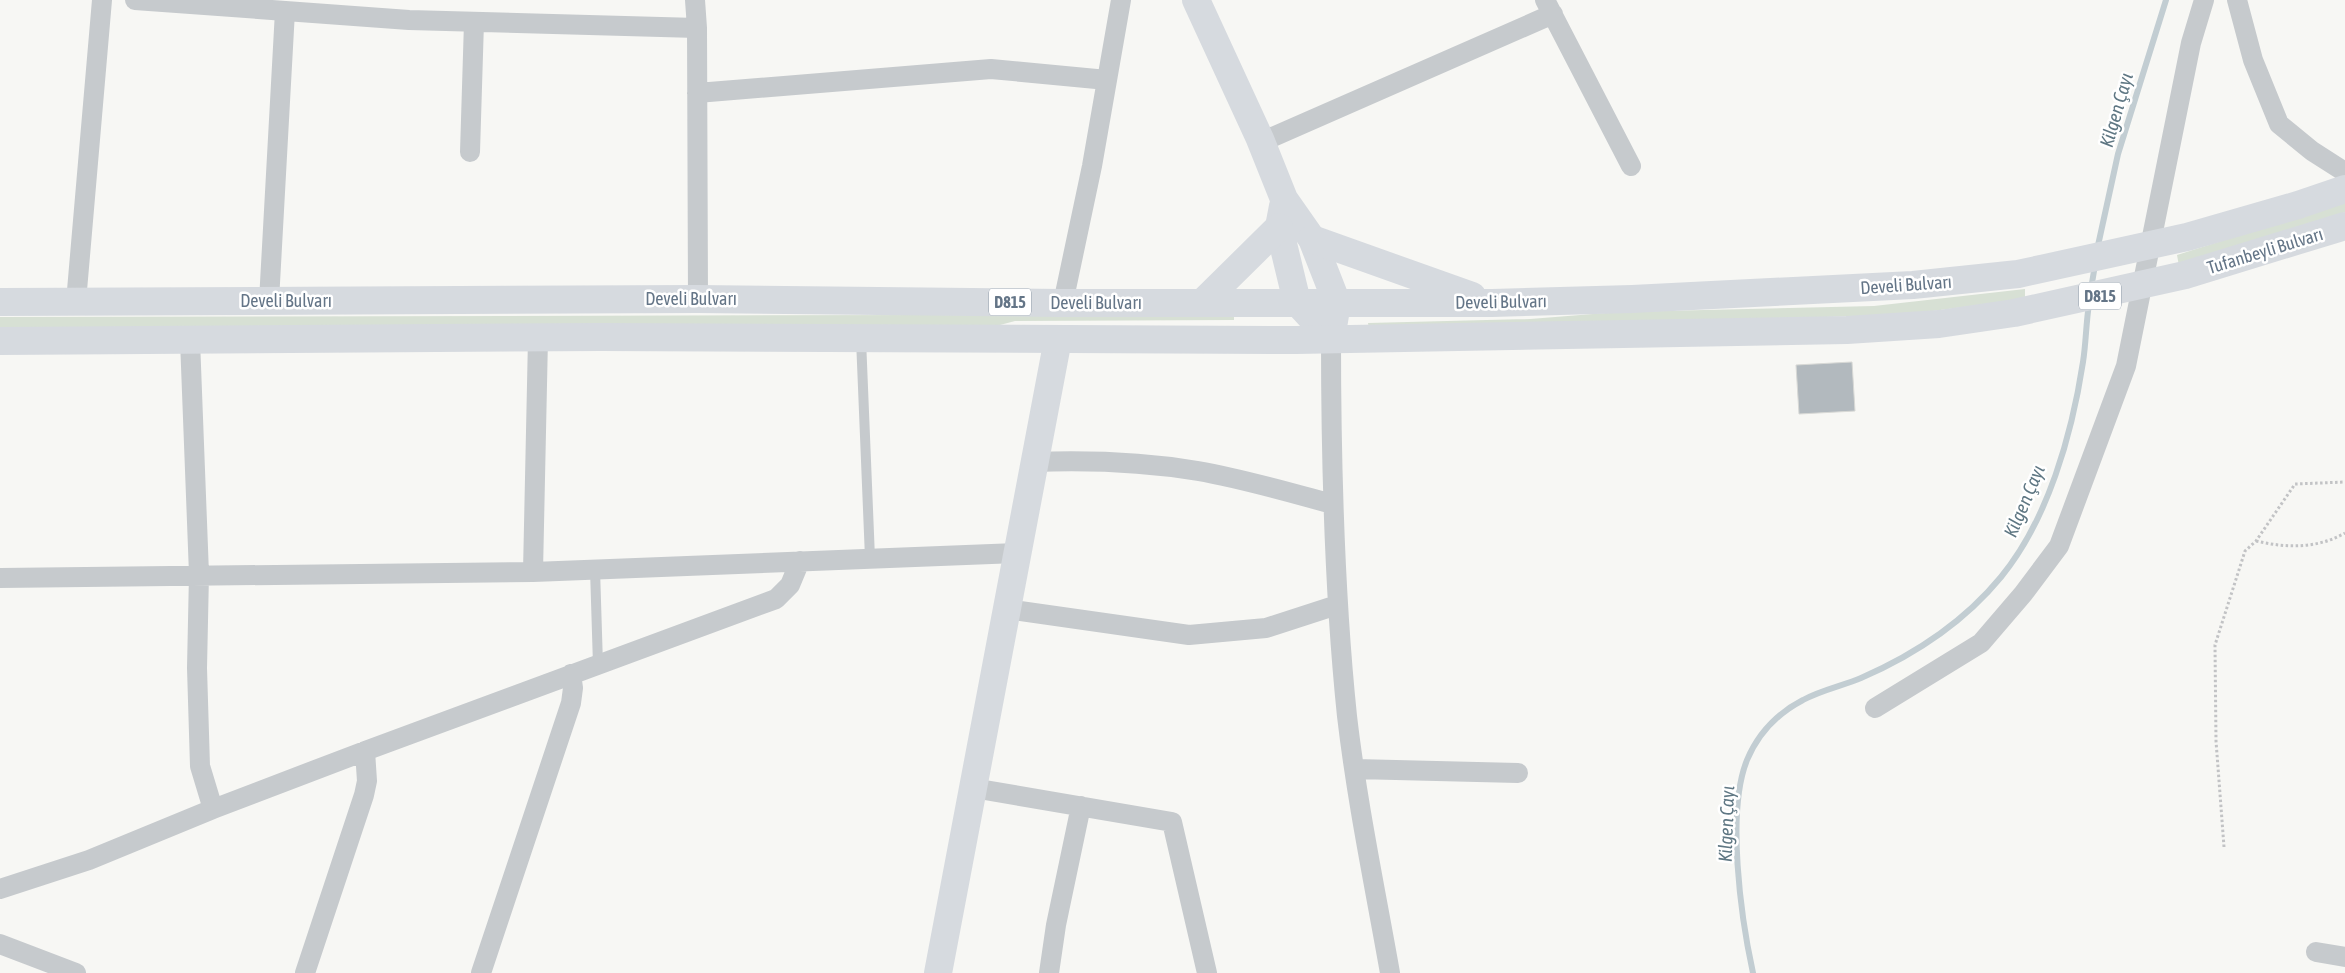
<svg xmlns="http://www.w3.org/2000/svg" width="2345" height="973" font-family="'Asap Condensed',sans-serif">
	<rect width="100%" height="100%" fill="#f7f7f4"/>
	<path fill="#d7e0d4" d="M 2345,202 L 2345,212 L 2331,218 L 2179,266 L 2177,255 Z
		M 2025,289 L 2025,299 L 1902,315 L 1369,329 L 1368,323 L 1530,319 L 1618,312 L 1874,306 Z
		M 924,315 L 1234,316 L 1234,320 L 1015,321 L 1000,325 L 0,328 L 0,317 Z"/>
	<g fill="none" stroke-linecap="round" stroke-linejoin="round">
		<path stroke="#c2cdd2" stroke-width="6" d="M 2097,250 L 2118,154 L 2166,0
			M 2091,289 L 2095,265
			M 1753,973 C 1741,918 1726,812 1747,760 C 1758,734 1778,713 1803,700 C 1821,690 1842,686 1861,678 C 1914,655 1964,622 2001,577 C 2048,520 2072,434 2083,362 C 2086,343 2086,323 2089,304"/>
	</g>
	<path fill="#b2b9be" stroke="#d8d9d6" d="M 1852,362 L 1855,411 L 1799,414 L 1796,365 Z"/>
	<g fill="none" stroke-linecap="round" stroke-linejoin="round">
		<path stroke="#c2c3c5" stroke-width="3" stroke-dasharray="2.5 2.5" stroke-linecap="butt" d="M 2256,541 C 2286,548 2317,549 2345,533
			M 2224,847 L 2216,741 L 2215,645 L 2245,551 L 2256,541 L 2295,484 L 2345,482"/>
		<path stroke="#c6cacd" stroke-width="10" d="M 861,339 L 870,558
			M 595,569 L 598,665"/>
		<path stroke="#c6cacd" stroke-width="20" d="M 135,0 L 409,20 L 697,28
			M 695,0 L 697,28 L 698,299
			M 1545,0 L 1631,166
			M 2237,0 L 2253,60 L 2279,124 L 2312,151 L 2345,172
			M 697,93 L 991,69 L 1107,80
			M 1260,139 L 1268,139 L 1553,14
			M 470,152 L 474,22
			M 269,301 L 285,11
			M 76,302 L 102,0
			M 1063,303 L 1092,166 L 1121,0
			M 1331,339 C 1331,466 1334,591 1347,716 C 1357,802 1375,888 1390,973
			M 190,340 L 199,574 L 197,668 L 200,766 L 213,809
			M 1034,462 C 1089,460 1144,462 1198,471 C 1244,479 1288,492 1332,504
			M 533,572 L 538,338
			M 0,578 L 533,572 L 1017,553
			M 1007,609 L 1189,635 L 1266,628 L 1337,605
			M 1875,708 L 1981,643 L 2023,594 L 2059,546 L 2126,366 L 2191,43 L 2204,0
			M 1355,769 L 1518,773
			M 973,788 L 1172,822 L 1207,973
			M 0,889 L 89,860 L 213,809 L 365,751 L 776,599 L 790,585 L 800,561
			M 0,944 L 76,973
			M 2316,952 L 2345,957
			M 305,973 L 364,795 L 367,781 L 365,751
			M 481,973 L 571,703 L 573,688 L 571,674
			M 1049,973 L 1056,925 L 1081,806"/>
		<path stroke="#d6dadf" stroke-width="28" d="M 1196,0 L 1260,139 L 1284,199 L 1312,239 L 1337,303 L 1331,339
			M 1283,206 L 1279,227 L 1297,302 L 1331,339
			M 938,973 L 1058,339"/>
		<path stroke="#d6dadf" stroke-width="28" d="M 1312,239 L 1472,296
			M 0,302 L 698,299 L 1063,303 L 1492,303 L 1632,299 L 1913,285 L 2018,274 L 2187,237 L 2298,205 L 2345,189
			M 1202,303 L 1279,227
			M 0,341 L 601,337 L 1296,340 L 1847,330 L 1939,324 L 2014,313 L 2185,275 L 2345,226"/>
	</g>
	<g text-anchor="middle" stroke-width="5" stroke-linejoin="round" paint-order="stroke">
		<g fill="#fff" stroke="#929eab" stroke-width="1">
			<rect x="2079" y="282.5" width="42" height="27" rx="4"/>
			<rect x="989" y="288.5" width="42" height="27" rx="4"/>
		</g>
		<g font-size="16" font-weight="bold" fill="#647587">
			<text x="2100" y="302">D815</text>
			<text x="1010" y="308">D815</text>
		</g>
		<g font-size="18" fill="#647587" stroke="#fff">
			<text transform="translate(2265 251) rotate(-17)" y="6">Tufanbeyli Bulvarı</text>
			<text transform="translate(1906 285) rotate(-4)" y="6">Develi Bulvarı</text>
			<text x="691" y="305">Develi Bulvarı</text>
			<text x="286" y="307">Develi Bulvarı</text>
			<text transform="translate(1501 302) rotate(-1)" y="6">Develi Bulvarı</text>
			<text x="1096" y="309">Develi Bulvarı</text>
		</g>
		<g font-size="19" font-style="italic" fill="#5f7783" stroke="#fff">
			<text transform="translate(2116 110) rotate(-74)" y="7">Kilgen Çayı</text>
			<text transform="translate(2024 501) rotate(-67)" y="7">Kilgen Çayı</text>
			<text transform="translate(1726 824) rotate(-88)" y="7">Kilgen Çayı</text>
		</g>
	</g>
</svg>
